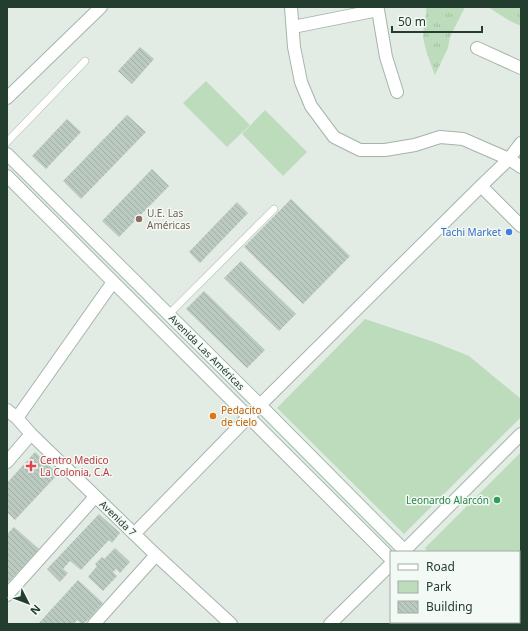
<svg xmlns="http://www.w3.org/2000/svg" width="528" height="631" font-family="'Noto Sans',sans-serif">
	<defs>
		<pattern id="grass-tufts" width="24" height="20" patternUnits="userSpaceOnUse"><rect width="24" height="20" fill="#bcdcbc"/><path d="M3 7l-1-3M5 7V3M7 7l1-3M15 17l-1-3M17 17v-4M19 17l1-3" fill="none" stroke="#a1bea2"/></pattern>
		<pattern id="building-back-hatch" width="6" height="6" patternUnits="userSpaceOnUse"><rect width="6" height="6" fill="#bbcac0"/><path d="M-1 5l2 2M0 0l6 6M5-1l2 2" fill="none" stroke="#a0aea5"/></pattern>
	</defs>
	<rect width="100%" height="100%" fill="#e2ece5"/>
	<path fill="url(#grass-tufts)" d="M 426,7 L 465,7 L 450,37 L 448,48 L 435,75 C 431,65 424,46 423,36 C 423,26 427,17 426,7 Z
		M 488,7 L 521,7 L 521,26 L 510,21 Z"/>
	<path fill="#bcdcbc" d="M 206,81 L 250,125 L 227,147 L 183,103 Z
		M 265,110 L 307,152 L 283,176 L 242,134 Z
		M 365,319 L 434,342 L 469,356 L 521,399 L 521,417 L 404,534 L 277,408 Z
		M 521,452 L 521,624 L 500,624 L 498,622 L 519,622 L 519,552 L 428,552 L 425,548 Z"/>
	<path fill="url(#building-back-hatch)" d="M 140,47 L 154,59 L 132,84 L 118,71 Z
		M 127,115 L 146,132 L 81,199 L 63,181 Z
		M 67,119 L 81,132 L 46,169 L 32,156 Z
		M 152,169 L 169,186 L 119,237 L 102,221 Z
		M 291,199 L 350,256 L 303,304 L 244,247 Z
		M 237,202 L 248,213 L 200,263 L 189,252 Z
		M 241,261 L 296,314 L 279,331 L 224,278 Z
		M 204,291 L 265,350 L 247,368 L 186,309 Z
		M 35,452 L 58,474 L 15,520 L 7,512 L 7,483 Z
		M 99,514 L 120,533 L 112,543 L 109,540 L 81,570 L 70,561 L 63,569 L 68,573 L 60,582 L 47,569 Z
		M 14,527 L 39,549 L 7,584 L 7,534 Z
		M 115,548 L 130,562 L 120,573 L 116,569 L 113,572 L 117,576 L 103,591 L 88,577 L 97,566 L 95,564 L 102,557 L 104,559 Z
		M 78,580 L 103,603 L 84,624 L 82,624 L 77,620 L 74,624 L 38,624 Z"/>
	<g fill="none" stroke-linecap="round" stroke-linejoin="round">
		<defs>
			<path id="lane" d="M 7,142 L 85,61
				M 169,314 L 274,209"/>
			<path id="street" d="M 291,7 L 294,47 L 301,82 L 311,106 L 334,137 L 360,150 L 385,150 L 415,145 L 440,137 L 463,139 L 509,159 L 521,167
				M 293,27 L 378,10 L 386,57 L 397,92
				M 477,48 L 521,68
				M 7,98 L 101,7
				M 481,186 L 521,226
				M 7,410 L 17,418 L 31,434 L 156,555 L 231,624
				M 17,418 L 113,282
				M 7,462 L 31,434
				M 134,534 L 260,405 L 481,186 L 509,159 L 521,143
				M 403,552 L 521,434
				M 7,595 L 95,497
				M 94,624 L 156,555
				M 330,624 L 391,564"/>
			<path id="secondary" d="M 7,154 L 260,405 L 406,552
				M 7,176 L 391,559
				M 456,622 L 458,624
				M 477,622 L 479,624"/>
		</defs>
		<use href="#lane" stroke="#a5b4ab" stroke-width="8"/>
		<use href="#street" stroke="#a5b4ab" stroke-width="14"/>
		<use href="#secondary" stroke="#a4baad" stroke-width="14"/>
		<use href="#lane" stroke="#fff" stroke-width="7"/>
		<use href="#street" stroke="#fff" stroke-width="12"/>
		<use href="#secondary" stroke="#fff" stroke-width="12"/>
	</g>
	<circle fill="#8d6e63" stroke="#f3f9f4" stroke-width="1.5" cx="139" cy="219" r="4"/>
	<circle fill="#3f7fe0" stroke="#f3f9f4" stroke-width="1.5" cx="509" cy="232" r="4"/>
	<circle fill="#e8710a" stroke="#f3f9f4" stroke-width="1.5" cx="213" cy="416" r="4"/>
	<path fill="#e0444e" stroke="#f3f9f4" stroke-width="1.5" d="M29 460h4v4h4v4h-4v4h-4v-4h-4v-4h4z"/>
	<circle fill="#2e9e5b" stroke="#f3f9f4" stroke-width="1.5" cx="497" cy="500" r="4"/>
	<g text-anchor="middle" stroke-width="3" stroke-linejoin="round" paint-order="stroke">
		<g font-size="10" fill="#785e54" stroke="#f3f9f4" text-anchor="start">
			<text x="147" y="217">U.E. Las<tspan x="147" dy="12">Américas</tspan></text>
		</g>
		<g font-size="10" fill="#366cbe" stroke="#f3f9f4" text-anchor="end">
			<text x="501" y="236">Tachi Market</text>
		</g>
		<g font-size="10" fill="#233d2f" stroke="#f3f9f4">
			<text transform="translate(207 352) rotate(45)" y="4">Avenida Las Américas</text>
			<text transform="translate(118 518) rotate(44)" y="4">Avenida 7</text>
		</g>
		<g font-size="10" fill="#c56008" stroke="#f3f9f4" text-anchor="start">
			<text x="221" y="414">Pedacito<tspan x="221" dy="12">de cielo</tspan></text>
		</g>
		<g font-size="10" fill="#be3a42" stroke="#f3f9f4" text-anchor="start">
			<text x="40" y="464">Centro Medico<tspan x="40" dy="12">La Colonia, C.A.</tspan></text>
		</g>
		<g font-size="10" fill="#27864d" stroke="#f3f9f4" text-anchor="end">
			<text x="489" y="504">Leonardo Alarcón</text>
		</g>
	</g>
	<rect width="528" height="631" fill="none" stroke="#233d2f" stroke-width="16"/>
	<rect x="390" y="551" width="130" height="72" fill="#f3f9f4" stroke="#a0aea5"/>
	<rect x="398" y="564" width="20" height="6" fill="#ffffff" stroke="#a0aea5"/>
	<text x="426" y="571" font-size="12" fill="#233d2f">Road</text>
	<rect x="398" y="581" width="20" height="12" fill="#bcdcbc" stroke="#a0aea5"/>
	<text x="426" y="591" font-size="12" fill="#233d2f">Park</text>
	<rect x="398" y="601" width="20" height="12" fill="url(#building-back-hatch)" stroke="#a0aea5"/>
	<text x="426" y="611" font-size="12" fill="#233d2f">Building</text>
	<g transform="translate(28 603) rotate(132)" stroke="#f3f9f4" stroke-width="3" paint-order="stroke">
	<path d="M0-3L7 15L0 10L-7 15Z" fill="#233d2f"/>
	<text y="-6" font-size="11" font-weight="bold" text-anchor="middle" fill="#233d2f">N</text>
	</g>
	<path d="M392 26v6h90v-6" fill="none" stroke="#233d2f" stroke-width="2"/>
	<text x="398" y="26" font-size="12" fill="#233d2f" stroke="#f3f9f4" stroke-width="3" paint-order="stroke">50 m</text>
</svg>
